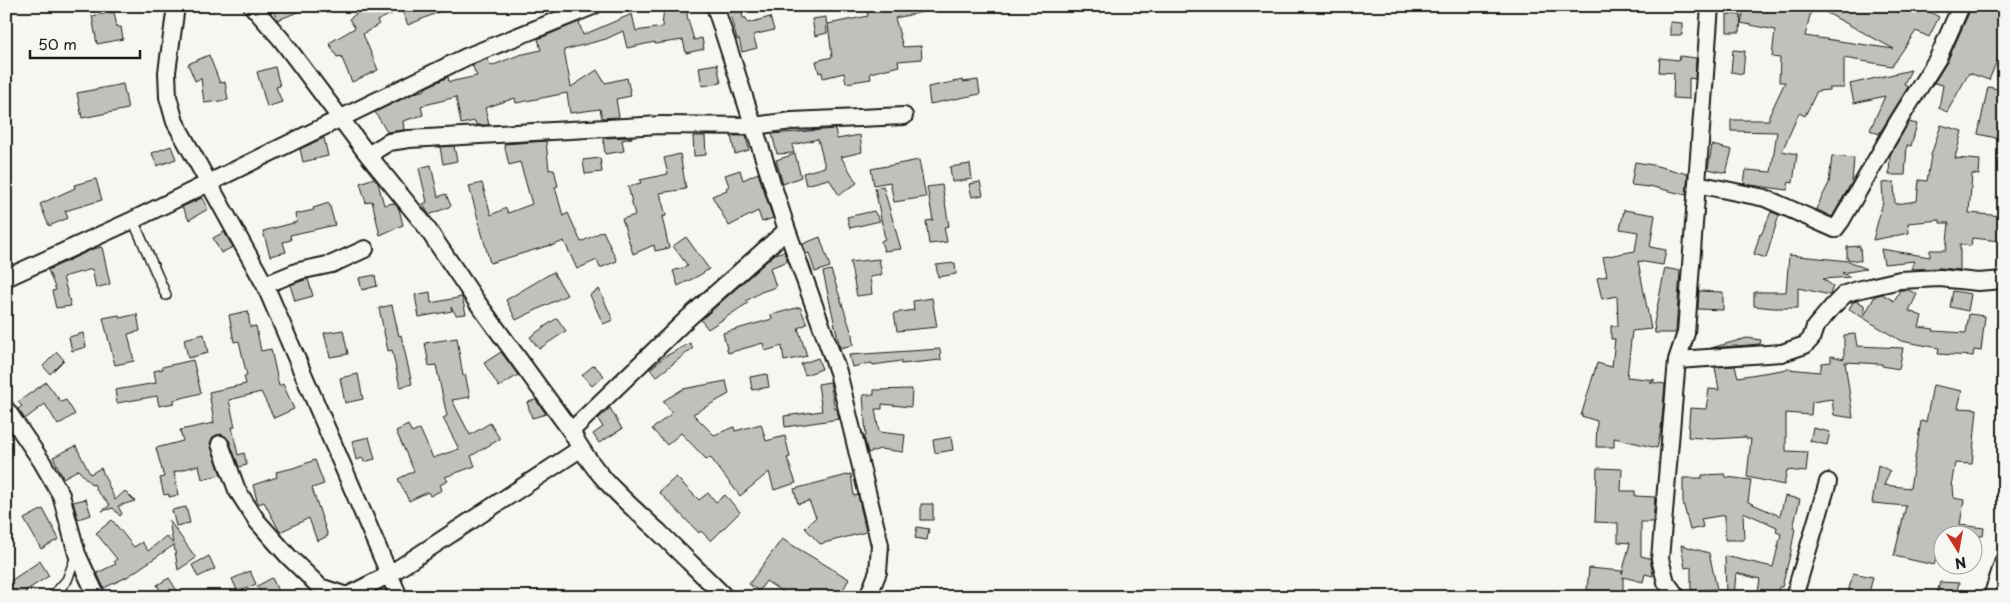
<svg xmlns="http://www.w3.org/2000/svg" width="2010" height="603" font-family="'Playpen Sans',sans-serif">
	<rect width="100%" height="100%" fill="#f6f6f2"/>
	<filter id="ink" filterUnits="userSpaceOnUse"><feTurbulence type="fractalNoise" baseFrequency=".02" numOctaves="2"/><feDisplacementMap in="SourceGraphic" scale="10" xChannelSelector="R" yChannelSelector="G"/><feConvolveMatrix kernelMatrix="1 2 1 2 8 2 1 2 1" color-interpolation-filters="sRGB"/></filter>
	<g filter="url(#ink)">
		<path fill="#c0c0bd" stroke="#1c1c1c" d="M 270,6 L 310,6 L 310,7 L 278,20 Z
			M 367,6 L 453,6 L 408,25 L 401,9 L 377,21 L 379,24 L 363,34 L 378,70 L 352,82 L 341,56 L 337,57 L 329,43 L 355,28 L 349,19 Z
			M 728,6 L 741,6 L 743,18 L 746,18 L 748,23 L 770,17 L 774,30 L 753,35 L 757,48 L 742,52 L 739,39 L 737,40 Z
			M 882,6 L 923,6 L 924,12 L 895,18 L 903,47 L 921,46 L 922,59 L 898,61 L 899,66 L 870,73 L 871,79 L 846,83 L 844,73 L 823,78 L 822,72 L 819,73 L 816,61 L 832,57 L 828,24 L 868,16 L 867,12 L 883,10 Z
			M 1745,6 L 1798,6 L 1798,8 L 1811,11 L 1805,36 L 1894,49 L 1814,6 L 1919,6 L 1939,17 L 1929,37 L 1916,31 L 1892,66 L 1844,58 L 1844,88 L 1829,88 L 1829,90 L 1817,91 L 1805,116 L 1799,113 L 1782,151 L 1797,154 L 1793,183 L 1789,182 L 1787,190 L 1744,184 L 1746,170 L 1771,172 L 1777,132 L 1731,131 L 1731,120 L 1769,120 L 1769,116 L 1785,82 L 1779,82 L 1780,58 L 1772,57 L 1775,30 L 1741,23 Z
			M 1972,6 L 2004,6 L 2004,58 L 1999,56 L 1989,80 L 1969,73 L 1947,112 L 1939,108 L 1943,85 L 1934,83 L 1947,62 Z
			M 664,7 L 688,7 L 687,16 L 694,40 L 702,38 L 704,49 L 686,53 L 683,40 L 655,44 L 655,42 L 627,48 L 623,31 L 606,39 L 564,50 L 571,87 L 597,70 L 605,83 L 627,78 L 631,96 L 616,99 L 619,117 L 602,118 L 600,109 L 570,113 L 567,93 L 516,103 L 515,98 L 485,108 L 489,125 L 476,125 L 475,121 L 461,124 L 456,97 L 421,106 L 423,115 L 403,121 L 404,130 L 387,132 L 375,112 L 415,93 L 425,90 L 425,88 L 448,77 L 449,82 L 477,76 L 472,65 L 487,59 L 491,66 L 519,55 L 541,50 L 538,39 L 579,22 L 583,35 L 632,14 L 636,31 L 662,27 Z
			M 114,12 L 117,27 L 121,27 L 123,39 L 97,44 L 92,16 Z
			M 1727,14 L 1741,15 L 1740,32 L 1727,32 Z
			M 826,17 L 827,33 L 815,36 L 812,19 Z
			M 1670,22 L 1682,23 L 1682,35 L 1670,35 Z
			M 1733,50 L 1745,51 L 1743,74 L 1731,72 Z
			M 209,55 L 220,83 L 225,82 L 228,100 L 204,103 L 201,78 L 195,81 L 188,64 Z
			M 1680,56 L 1696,58 L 1695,79 L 1689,78 L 1689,99 L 1673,98 L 1674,73 L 1659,72 L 1660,58 L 1679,60 Z
			M 717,64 L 721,83 L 702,86 L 699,67 Z
			M 275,67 L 280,86 L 276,87 L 282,102 L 267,107 L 257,72 Z
			M 1911,70 L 1904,84 L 1908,87 L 1879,134 L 1870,130 L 1885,96 L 1854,103 L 1850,84 Z
			M 963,80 L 963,82 L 978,80 L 980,94 L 930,104 L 928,87 Z
			M 123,84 L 128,109 L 82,118 L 77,93 Z
			M 1988,87 L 2004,90 L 2004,103 L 1996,138 L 1978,134 Z
			M 1909,122 L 1917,124 L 1911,146 L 1907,145 L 1905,175 L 1889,175 L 1890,155 Z
			M 1941,125 L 1962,131 L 1955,158 L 1980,160 L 1979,175 L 1972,174 L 1969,213 L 2003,216 L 2000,241 L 1972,238 L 1971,246 L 1960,244 L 1960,270 L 1941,268 L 1911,269 L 1914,261 L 1884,264 L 1881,249 L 1930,257 L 1930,250 L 1946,250 L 1949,223 L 1940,223 L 1940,220 L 1908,223 L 1909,233 L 1873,240 L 1883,202 L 1882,183 L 1894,182 L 1895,204 L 1917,201 L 1919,180 L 1927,181 L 1931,155 Z
			M 835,129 L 837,139 L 860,135 L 862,152 L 841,157 L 857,183 L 839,195 L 829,179 L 806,185 L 803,173 L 825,167 L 818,139 L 792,145 L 794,153 L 777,154 L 772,134 Z
			M 693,136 L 705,136 L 706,155 L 694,156 Z
			M 731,136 L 746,136 L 749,150 L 735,154 Z
			M 632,137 L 632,138 L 622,140 L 624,151 L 605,154 L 603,138 Z
			M 324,138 L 328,156 L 303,162 L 300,149 Z
			M 546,141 L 549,170 L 554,169 L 558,186 L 555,187 L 563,216 L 568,213 L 581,242 L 603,231 L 617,261 L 600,268 L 597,260 L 577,269 L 564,241 L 551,246 L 551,245 L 490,263 L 469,186 L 482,183 L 491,215 L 506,208 L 508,213 L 532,204 L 520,162 L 509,165 L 504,144 Z
			M 1712,145 L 1732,150 L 1726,173 L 1708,169 Z
			M 171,146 L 176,159 L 157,166 L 152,153 Z
			M 454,146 L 457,161 L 443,164 L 440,147 Z
			M 680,154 L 686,189 L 660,193 L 666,216 L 662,217 L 669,248 L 655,251 L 654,245 L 633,254 L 622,219 L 635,215 L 628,186 L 641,183 L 640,180 L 668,174 L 664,158 Z
			M 795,154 L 801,177 L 783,184 L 776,160 Z
			M 1832,156 L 1854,158 L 1852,182 L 1832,217 L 1816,209 L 1829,183 Z
			M 600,158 L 602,172 L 585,174 L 583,160 Z
			M 919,160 L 926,197 L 894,202 L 890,182 L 874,185 L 871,169 Z
			M 1635,162 L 1653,165 L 1688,174 L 1686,195 L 1649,186 L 1649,187 L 1631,185 Z
			M 970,164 L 972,179 L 952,182 L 950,167 Z
			M 431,165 L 438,197 L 446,194 L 451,206 L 429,215 L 423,204 L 427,202 L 419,168 Z
			M 740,170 L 743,180 L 758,173 L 773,218 L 762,222 L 758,211 L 729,226 L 712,196 L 727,190 L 726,188 L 729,186 L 725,175 Z
			M 374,178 L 378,183 L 384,205 L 394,203 L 399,209 L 403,225 L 380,235 L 372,201 L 366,203 L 360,183 Z
			M 96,179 L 102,200 L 65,211 L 68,218 L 49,226 L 40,204 L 75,188 L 74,185 Z
			M 980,182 L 983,195 L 972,197 L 969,184 Z
			M 942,185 L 949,226 L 944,227 L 947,242 L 929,244 L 926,221 L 933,220 L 927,187 Z
			M 883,186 L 901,249 L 884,251 L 881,241 L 885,239 L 875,188 Z
			M 202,198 L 208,209 L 189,220 L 182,207 Z
			M 329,203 L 335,225 L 290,235 L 291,240 L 283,242 L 286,252 L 270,256 L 263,231 L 297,222 L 295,214 L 314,210 L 313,208 Z
			M 1624,210 L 1655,215 L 1650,247 L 1666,250 L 1663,265 L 1638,261 L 1651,329 L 1632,331 L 1627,377 L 1655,380 L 1650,382 L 1665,384 L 1661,430 L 1657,448 L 1614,438 L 1614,447 L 1596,447 L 1597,421 L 1581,416 L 1597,363 L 1612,367 L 1615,339 L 1611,339 L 1611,326 L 1618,326 L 1617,296 L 1602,299 L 1597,278 L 1607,276 L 1603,257 L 1635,251 L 1638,232 L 1620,229 Z
			M 874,211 L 880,221 L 850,228 L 847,217 Z
			M 1771,212 L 1779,215 L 1766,258 L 1754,254 L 1760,234 L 1761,235 Z
			M 224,232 L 233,247 L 221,253 L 213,238 Z
			M 686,237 L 709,269 L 700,275 L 678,286 L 673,271 L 688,266 L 673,246 Z
			M 820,237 L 830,267 L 815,272 L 809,253 L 806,254 L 803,244 Z
			M 1860,246 L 1861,261 L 1847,259 L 1847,247 Z
			M 102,247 L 110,284 L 96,288 L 92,269 L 63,277 L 71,306 L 56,308 L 52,291 L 56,290 L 48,270 L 93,249 Z
			M 784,251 L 788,261 L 770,268 L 776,287 L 761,292 L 746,301 L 748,303 L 708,329 L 701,320 L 775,254 Z
			M 1789,255 L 1849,261 L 1866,269 L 1842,273 L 1850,277 L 1823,279 L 1833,286 L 1830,295 L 1798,288 L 1798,308 L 1773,308 L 1754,306 L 1754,292 L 1786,292 Z
			M 879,259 L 882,275 L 870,277 L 872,294 L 857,296 L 850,262 Z
			M 955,263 L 956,274 L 938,277 L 936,265 Z
			M 1665,268 L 1680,271 L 1676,331 L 1676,333 L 1655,333 L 1654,323 Z
			M 831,270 L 852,334 L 853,345 L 840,348 L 823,272 Z
			M 553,272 L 567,295 L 516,320 L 506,300 Z
			M 375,275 L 377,286 L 362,290 L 359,278 Z
			M 308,279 L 313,296 L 295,301 L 290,285 Z
			M 599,289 L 613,320 L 603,324 L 590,295 Z
			M 1900,290 L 1908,290 L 1917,294 L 1909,311 L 1922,316 L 1919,327 L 1934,329 L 1933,331 L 1966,333 L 1969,314 L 1985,316 L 1981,351 L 1974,350 L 1973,356 L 1938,354 L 1939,348 L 1901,341 L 1849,309 L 1853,302 L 1857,301 L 1864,305 L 1864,316 L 1875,296 L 1882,294 L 1894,301 Z
			M 1699,291 L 1723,292 L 1723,310 L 1698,309 Z
			M 1953,291 L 1971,294 L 1968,311 L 1950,307 Z
			M 430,292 L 431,303 L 462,297 L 466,314 L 456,315 L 451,307 L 452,311 L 419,317 L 415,295 Z
			M 932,298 L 937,327 L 897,331 L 894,313 L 914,310 L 913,301 Z
			M 392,305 L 399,336 L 401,335 L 412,384 L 400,387 L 392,350 L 388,351 L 379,308 Z
			M 800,307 L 807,324 L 798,328 L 807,356 L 784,361 L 782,346 L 765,351 L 763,343 L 728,353 L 723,333 L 772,319 L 771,315 Z
			M 248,311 L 250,327 L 256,326 L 261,351 L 271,349 L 279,386 L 283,384 L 294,409 L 274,418 L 261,392 L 229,400 L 235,427 L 232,427 L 238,455 L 244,453 L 247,465 L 239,467 L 229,440 L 222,434 L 217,435 L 213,437 L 210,443 L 221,475 L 202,479 L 199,465 L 174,472 L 178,495 L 169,497 L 169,494 L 164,495 L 160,478 L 164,477 L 156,448 L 183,441 L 180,430 L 214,423 L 209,392 L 246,384 L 244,376 L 247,376 L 239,341 L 234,342 L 229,315 Z
			M 137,314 L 140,331 L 128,334 L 134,361 L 115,365 L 103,318 L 119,315 L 120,318 Z
			M 557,318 L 566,331 L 539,349 L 530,337 Z
			M 343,330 L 348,354 L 330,357 L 324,333 Z
			M 83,333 L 86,347 L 72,351 L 69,337 Z
			M 204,334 L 208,353 L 188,358 L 184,339 Z
			M 1855,334 L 1857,346 L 1903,348 L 1899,369 L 1882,366 L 1882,364 L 1845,362 L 1853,418 L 1834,415 L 1832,399 L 1812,402 L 1811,415 L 1786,413 L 1786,451 L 1808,452 L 1806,472 L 1787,470 L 1784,485 L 1747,477 L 1751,439 L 1746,439 L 1746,437 L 1713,439 L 1688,437 L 1690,408 L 1706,409 L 1709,389 L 1719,390 L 1715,367 L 1735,366 L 1738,377 L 1788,369 L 1820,372 L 1822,363 L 1831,362 L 1831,356 L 1844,359 L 1844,335 Z
			M 457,338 L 463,376 L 465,374 L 470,397 L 452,400 L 470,435 L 490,423 L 500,439 L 471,456 L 475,466 L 445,477 L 448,481 L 440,485 L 442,490 L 430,496 L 428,492 L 409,501 L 398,479 L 414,471 L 396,431 L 408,425 L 412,433 L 420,429 L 433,458 L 459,449 L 443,418 L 447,416 L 436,365 L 429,366 L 425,343 Z
			M 1747,338 L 1761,340 L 1760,344 L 1711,348 Z
			M 690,343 L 693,348 L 656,377 L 650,369 L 664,357 Z
			M 940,349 L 941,360 L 901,364 L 901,361 L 873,365 L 872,363 L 852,367 L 849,355 Z
			M 57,352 L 64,360 L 50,374 L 43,366 Z
			M 501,352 L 518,375 L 499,387 L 484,363 Z
			M 818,358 L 822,369 L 805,375 L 801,364 Z
			M 193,360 L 201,393 L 174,400 L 174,403 L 159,406 L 157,396 L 117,403 L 115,390 L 156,383 L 154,371 L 163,369 L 162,367 Z
			M 594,365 L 604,376 L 592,386 L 582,375 Z
			M 358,374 L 363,399 L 345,403 L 340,378 Z
			M 767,374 L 769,387 L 752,390 L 750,377 Z
			M 726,381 L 729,394 L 693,414 L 714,435 L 734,427 L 735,431 L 761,424 L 766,441 L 785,436 L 790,457 L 787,458 L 796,483 L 774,490 L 769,472 L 740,496 L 710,457 L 707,460 L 681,433 L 667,445 L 652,429 L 672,413 L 663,401 L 683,389 Z
			M 46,382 L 61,402 L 66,400 L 75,414 L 58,425 L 45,404 L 25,419 L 18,409 L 22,406 L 18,402 Z
			M 830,382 L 835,409 L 837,409 L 839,419 L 785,427 L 784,416 L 822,411 L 818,384 Z
			M 1933,385 L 1962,391 L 1958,408 L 1977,409 L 1972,464 L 1955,463 L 1951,486 L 1953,486 L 1954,498 L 1964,500 L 1960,525 L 1984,528 L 1983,536 L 1942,536 L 1942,541 L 1934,565 L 1894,556 L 1906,506 L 1872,503 L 1878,465 L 1890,471 L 1884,485 L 1910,488 L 1921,421 L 1926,422 Z
			M 912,389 L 911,407 L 882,404 L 882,409 L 875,409 L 879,432 L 905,435 L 903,452 L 880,449 L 868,453 L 864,437 L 866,436 L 863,395 L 874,395 L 874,390 Z
			M 536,400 L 546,414 L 532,418 L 527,402 Z
			M 610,408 L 622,429 L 599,443 L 593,434 L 603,427 L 598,419 Z
			M 1813,428 L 1830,432 L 1827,445 L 1810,441 Z
			M 369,437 L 375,459 L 364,462 L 363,458 L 356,460 L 352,441 Z
			M 951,437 L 953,450 L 935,453 L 933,440 Z
			M 76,446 L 90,474 L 101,468 L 115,500 L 125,491 L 135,501 L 118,506 L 122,514 L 120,516 L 113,508 L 102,511 L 110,505 L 97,491 L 94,484 L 92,485 L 77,469 L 78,470 L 63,478 L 53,457 Z
			M 315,460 L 324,484 L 312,488 L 328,536 L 317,541 L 309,518 L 280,532 L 264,502 L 258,504 L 253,485 L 277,477 L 276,472 L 293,468 Z
			M 1597,468 L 1622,469 L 1621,491 L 1635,491 L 1635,496 L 1655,497 L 1653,522 L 1641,522 L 1641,556 L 1650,558 L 1653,576 L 1645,574 L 1643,582 L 1623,577 L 1623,591 L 1587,591 L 1589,568 L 1622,571 L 1622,574 L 1630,543 L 1618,542 L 1618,523 L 1595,522 Z
			M 851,474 L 854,496 L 858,495 L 866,532 L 820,544 L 805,528 L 816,517 L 809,501 L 798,504 L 794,489 Z
			M 1725,474 L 1726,477 L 1751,480 L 1748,502 L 1780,516 L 1785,496 L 1800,499 L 1793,528 L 1795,528 L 1791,551 L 1782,587 L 1779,587 L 1777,597 L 1757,597 L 1760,579 L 1736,573 L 1734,597 L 1726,597 L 1725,556 L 1773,567 L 1781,534 L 1776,532 L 1777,527 L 1743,512 L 1744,540 L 1725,540 L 1725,515 L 1701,519 L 1703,527 L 1690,530 L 1683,502 L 1683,478 L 1702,478 L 1702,475 Z
			M 676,477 L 699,500 L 708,493 L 716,502 L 725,495 L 740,512 L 711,541 L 701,531 L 699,533 L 659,492 Z
			M 86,499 L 91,515 L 78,519 L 73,502 Z
			M 921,504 L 933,504 L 933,520 L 921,520 Z
			M 186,507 L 190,523 L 176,526 L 172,510 Z
			M 43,509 L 59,539 L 41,549 L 24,519 Z
			M 112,520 L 134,547 L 142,542 L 148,551 L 166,536 L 173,544 L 169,520 L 196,558 L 178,570 L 174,545 L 127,577 L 104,588 L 97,573 L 116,564 L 114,561 L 117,559 L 96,533 Z
			M 917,527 L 929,529 L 927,540 L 915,538 Z
			M 782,539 L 849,579 L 839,597 L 790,597 L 766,581 L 759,591 L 749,584 Z
			M 1681,545 L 1709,553 L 1717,589 L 1691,590 L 1691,567 L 1685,568 Z
			M 209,556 L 215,569 L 198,577 L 192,565 Z
			M 40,561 L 49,576 L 25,591 L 29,597 L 6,597 L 6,584 Z
			M 250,571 L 256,584 L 238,592 L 232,579 Z
			M 1853,573 L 1873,577 L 1868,597 L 1847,597 Z
			M 169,578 L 181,597 L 164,597 L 157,585 Z
			M 272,578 L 281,597 L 263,597 L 257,586 Z
			M 1940,582 L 1959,583 L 1955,597 L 1937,594 Z"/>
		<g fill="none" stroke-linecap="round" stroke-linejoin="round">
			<defs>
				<path id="lane" d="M 133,220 L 166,295
					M 52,597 L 67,580 L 77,554"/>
				<path id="street" d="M 176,6 L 167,72 L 168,97 L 175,122 L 265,285 L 399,597
					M 252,6 L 281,39 L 368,155 L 424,224 L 477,302 L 571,431 C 593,474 624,500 659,532 C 681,554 703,575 725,597
					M 715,6 L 787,230 L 838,372 L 880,545 L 878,572 L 868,597
					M 368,155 L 389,142 L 409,139 L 661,125 L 753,126 L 792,121 L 904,116
					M 1697,184 L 1765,198 L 1835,229 L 1841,221 L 1899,120 L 1938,58 L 1961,6
					M 6,278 L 133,220 L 466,57 L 593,6
					M 265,285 L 299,271 L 332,264 L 365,249
					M 1677,360 L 1782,353 L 1805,345 L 1811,339 L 1815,327 L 1833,306 L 1845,294 L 1857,290 L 1900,280 L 1940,278 L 1978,282 L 2004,280
					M 6,409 L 42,462 L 61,495 L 77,554 L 97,597
					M 571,431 L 687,319 L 787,230
					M 220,444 L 237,490 L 257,521 L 288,556 L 320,587 L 347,596
					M 345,597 L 390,574 L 580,449
					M 1677,597 L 1666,582 L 1660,559 L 1677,360 L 1686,333 L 1710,6
					M 1794,597 L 1828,482
					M 1992,597 L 2004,560"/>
			</defs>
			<use href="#lane" stroke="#1c1c1c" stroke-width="12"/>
			<use href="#street" stroke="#1c1c1c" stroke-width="20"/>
			<use href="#lane" stroke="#f6f6f2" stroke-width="9"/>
			<use href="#street" stroke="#f6f6f2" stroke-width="16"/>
		</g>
	</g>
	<rect width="2010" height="603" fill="none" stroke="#f6f6f2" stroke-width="25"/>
	<rect x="12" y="12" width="1985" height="578" fill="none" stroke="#1c1c1c" stroke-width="2" filter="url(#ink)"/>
	<g transform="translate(1958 550) rotate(169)"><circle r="24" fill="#f6f6f2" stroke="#9f9f9c"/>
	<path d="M0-4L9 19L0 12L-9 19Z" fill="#c8321e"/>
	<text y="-8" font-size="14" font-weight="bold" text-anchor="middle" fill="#1c1c1c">N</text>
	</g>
	<path d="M30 50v8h110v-8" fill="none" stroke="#1c1c1c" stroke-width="2.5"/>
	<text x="38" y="50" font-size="15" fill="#1c1c1c" stroke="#f6f6f2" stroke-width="4" paint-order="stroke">50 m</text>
</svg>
